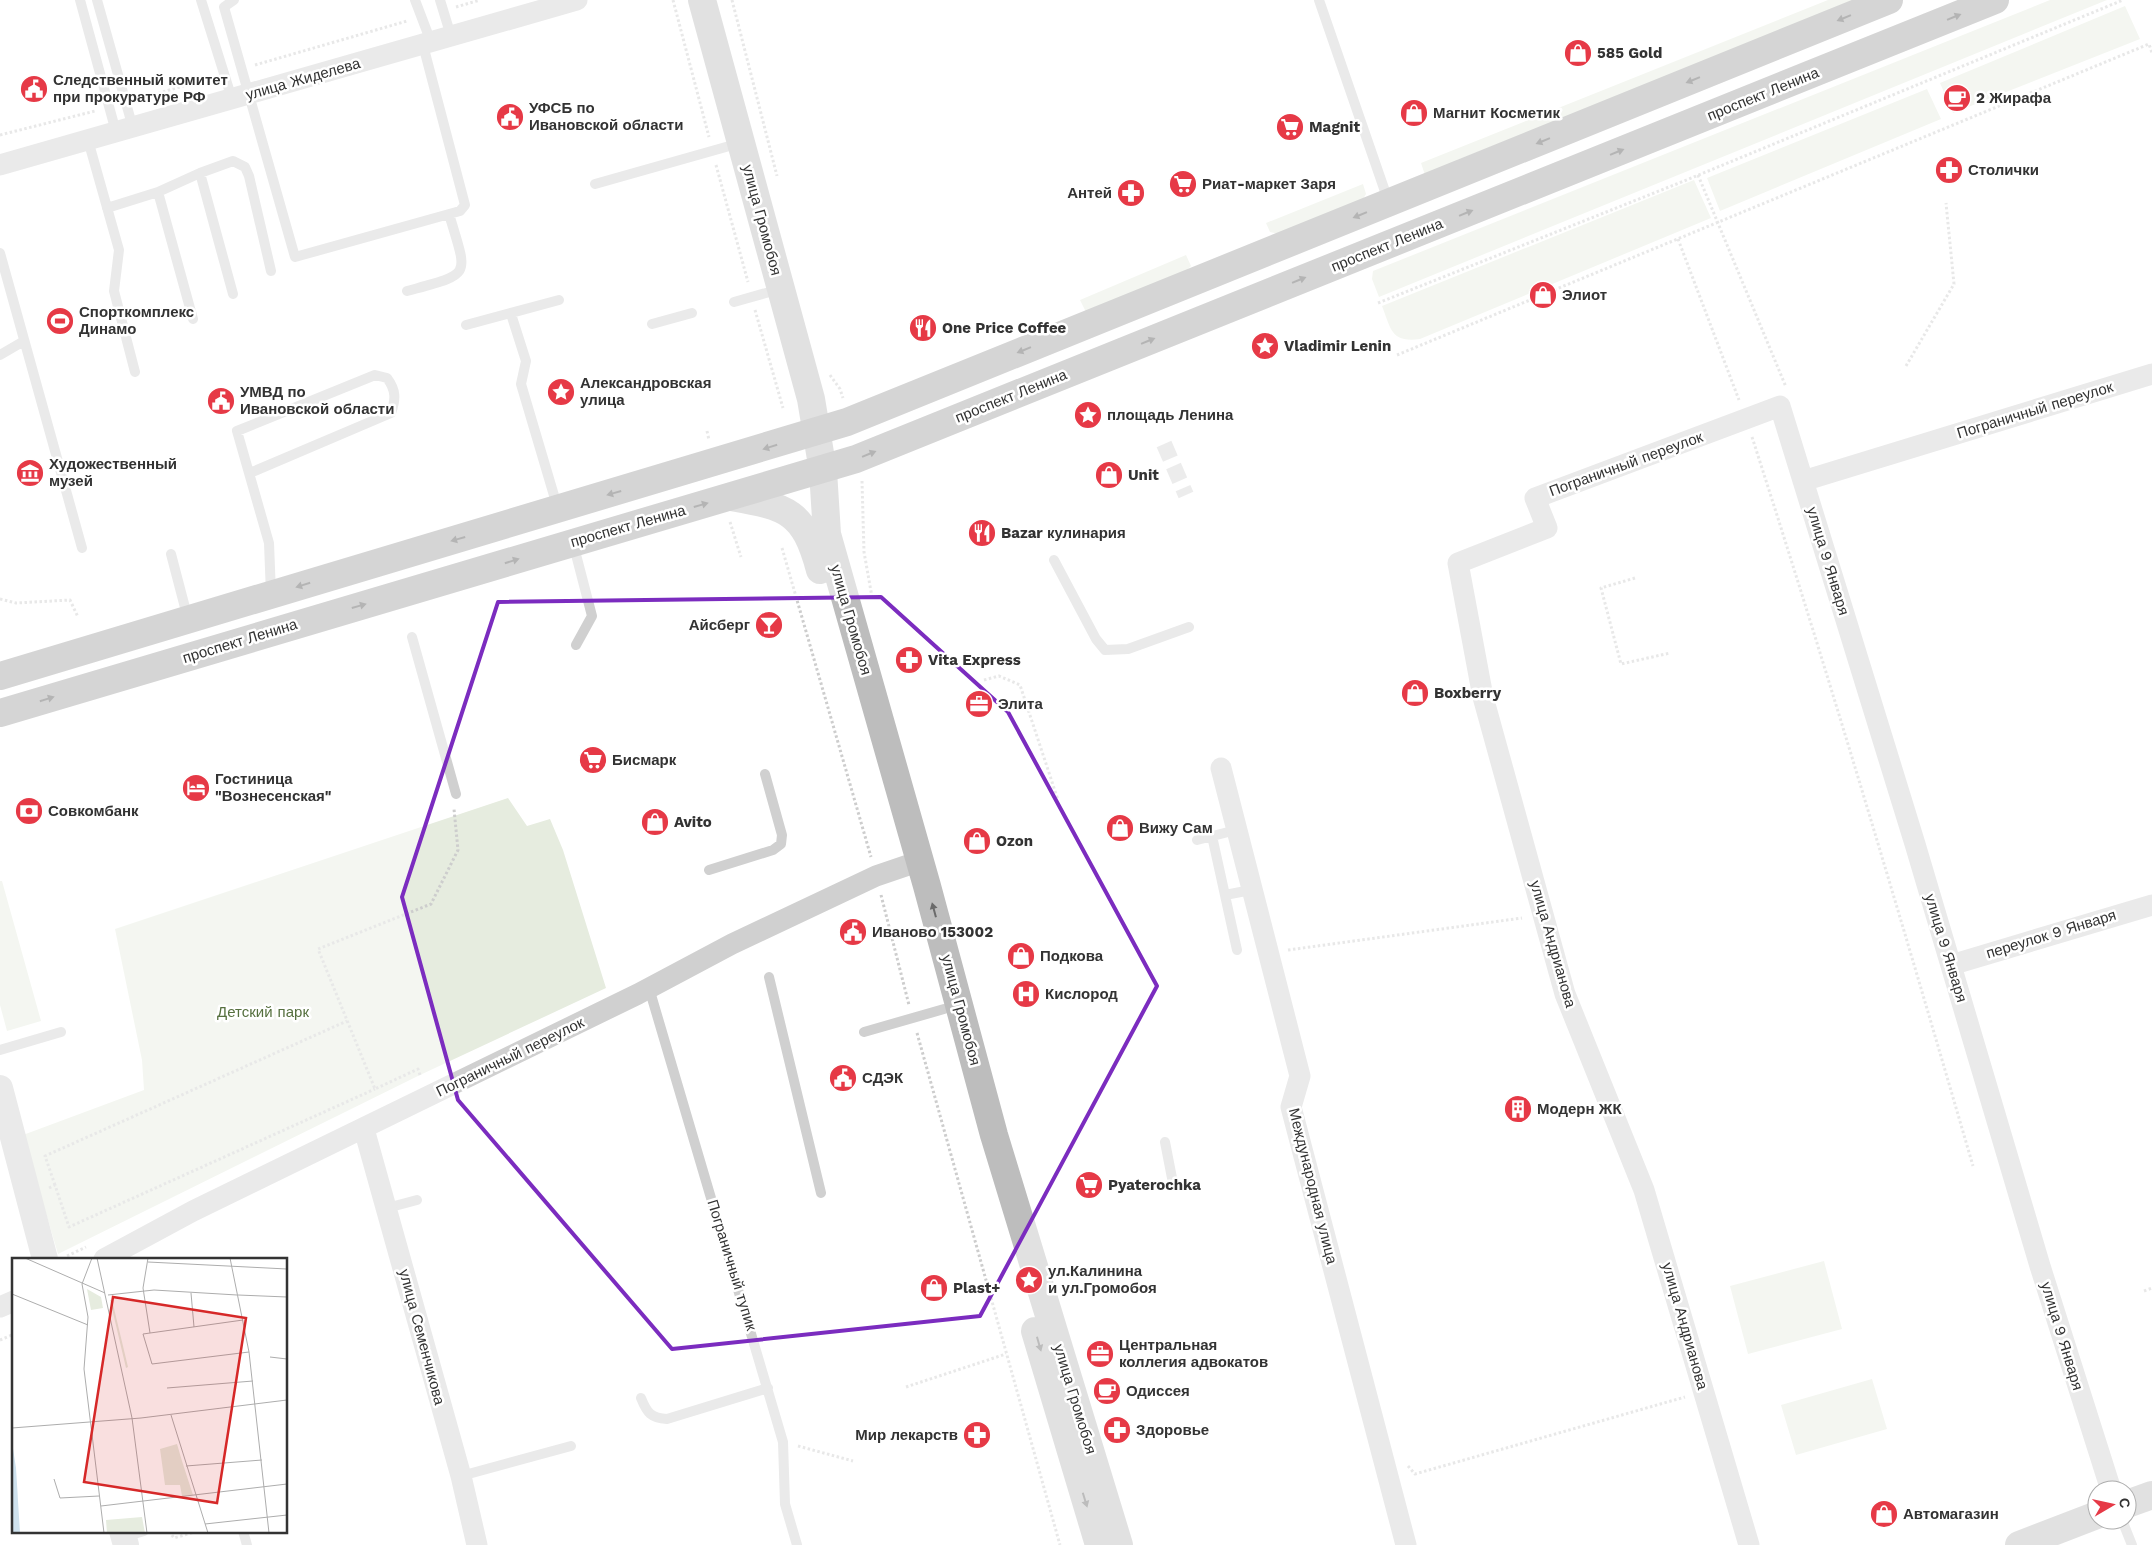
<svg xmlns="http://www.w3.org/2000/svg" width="2152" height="1545" font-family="'Work Sans',sans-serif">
	<rect width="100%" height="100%" fill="#fff"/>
	<path fill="#e6ecdf" d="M 1828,0 L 1875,0 L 1596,105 L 1457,160 L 1456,169 L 1427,181 L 1421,163 Z
		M 2050,0 L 2107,0 L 1379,297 L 1372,279 L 1373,271 Z
		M 2125,6 L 2140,39 L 1953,113 L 1940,83 Z
		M 1927,89 L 1941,119 L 1720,211 L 1707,178 Z
		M 1694,180 L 1711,218 L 1420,339 C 1391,343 1391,329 1382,306 Z
		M 1363,184 L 1366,194 L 1362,201 L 1279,234 L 1270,232 L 1266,223 Z
		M 1186,255 L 1191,266 L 1186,271 L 1087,314 L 1080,300 Z
		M 508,798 L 527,826 L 550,819 L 563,850 L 606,988 L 420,1075 L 58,1254 L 23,1135 L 144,1090 L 142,1060 L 115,929 Z
		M 0,881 L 2,881 L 41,1021 L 7,1031 L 0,1005 Z
		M 1824,1261 L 1842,1329 L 1748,1354 L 1730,1286 Z
		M 1872,1379 L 1887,1429 L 1796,1455 L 1781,1405 Z"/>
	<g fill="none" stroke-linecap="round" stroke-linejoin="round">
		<path stroke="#d6d6d6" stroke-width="16" stroke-dasharray="16 8" stroke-linecap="butt" d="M 1164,444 L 1186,495"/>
		<path stroke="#cdcdcd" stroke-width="3" stroke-dasharray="2.5 2.5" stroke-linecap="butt" d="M 673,0 L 709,137
			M 732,0 L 777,176
			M 456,7 L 480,0
			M 255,65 L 407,21
			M 139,99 L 210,78
			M 0,135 L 95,111
			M 716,165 L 748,282
			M 1698,175 L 1786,387
			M 1678,239 L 1739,400
			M 1378,303 L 1684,181 L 2123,0
			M 755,310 L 783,408
			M 1397,355 L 2149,44 L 2152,53
			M 1906,366 L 1954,284 L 1946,203
			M 830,375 L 840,389 L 843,398
			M 707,431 L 709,440
			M 1752,437 C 1830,679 1902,922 1973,1166
			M 862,481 L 864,552 L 872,597
			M 730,522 L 741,557
			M 782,548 L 871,857
			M 1635,578 L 1601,588 L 1621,664 L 1670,653
			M 0,599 L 16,603 L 70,600 L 78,617
			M 984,680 L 999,676 L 1020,685 L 1058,800
			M 881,895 L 909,1005
			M 1288,950 L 1522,918
			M 917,1033 L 1060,1545
			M 420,1075 L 418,1069 L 375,1089 L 318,949 L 431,904 L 458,850 L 454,809
			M 55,1185 L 45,1156 L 347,1021
			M 49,1188 L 55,1185 L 69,1227 L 375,1089
			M 67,1256 L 86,1247
			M 2144,1291 L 2152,1288
			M 0,1340 L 14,1334
			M 906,1387 L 1006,1354
			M 798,1446 L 853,1461
			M 1408,1466 L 1415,1474 L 1685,1397
			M 169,1531 L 174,1538 L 198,1531"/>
		<path stroke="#d0d0d0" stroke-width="10" d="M 80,0 L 116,132
			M 97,0 L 133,128
			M 201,0 L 232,99
			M 234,0 L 224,7 L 295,257 L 460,211 L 465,205 L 423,45
			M 415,0 L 431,42
			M 440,0 L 451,36
			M 1319,0 L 1389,203
			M 88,140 L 119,250 L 114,291 L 135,372
			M 200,173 L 233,294
			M 595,184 L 740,143
			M 158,192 L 193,319
			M 107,208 L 158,192 L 200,173 L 233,161 L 245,167 L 249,176 L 271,271
			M 0,253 L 82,548
			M 407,291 C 473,273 468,278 449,214
			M 734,302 L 780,289
			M 511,314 L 526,361 L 521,384 L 558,509
			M 652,324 L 692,313
			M 466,325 L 559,300
			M 0,355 L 24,341
			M 250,473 L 391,413 C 396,399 396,390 387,378 L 375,375 L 237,431 L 269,543 L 271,594
			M 573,543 L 592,616 L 576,645
			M 171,554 L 188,619
			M 1054,560 L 1096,639 L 1105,650 L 1128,649 L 1189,627
			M 412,637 L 456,794
			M 1212,836 L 1237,950
			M 1197,840 L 1236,830
			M 709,870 L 773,850 L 781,844 L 782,835 L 765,774
			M 1225,895 L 1251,890
			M 769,977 L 821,1193
			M 649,988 L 783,1442 L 785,1504 L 797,1545
			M 864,1032 L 944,1009
			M 0,1050 L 61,1032
			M 1165,1142 L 1172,1178
			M 387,1208 L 417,1200
			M 641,1398 C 647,1413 651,1418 667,1419 L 768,1388
			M 461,1476 L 571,1446
			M 2122,1520 L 2132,1545
			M 243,1531 L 247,1545
			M 124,1537 L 144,1531"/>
		<path stroke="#d0d0d0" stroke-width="21" d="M 0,165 L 577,0
			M 1803,481 L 2152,374
			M 1221,768 L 1300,1076 L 1291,1107 L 1406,1545
			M 1951,965 L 2152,905
			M 364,1129 L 461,1476 L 477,1545
			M 104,1259 L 193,1211 L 638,994 L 732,944 L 876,876 L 920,861
			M 0,1307 L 14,1301
			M 1749,1545 L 1644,1190 L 1565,994 L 1483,697 L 1458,563 L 1547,528 L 1535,498 L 1780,406 L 1915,844 L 2040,1266 L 2111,1490"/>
		<path stroke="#d0d0d0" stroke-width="26" d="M 0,1088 L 45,1259
			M 122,1531 L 126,1545"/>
		<path stroke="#bdbdbd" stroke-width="28" d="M 702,0 L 811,399 L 823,471 L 827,534 L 927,886 L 994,1135 L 1119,1545
			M 731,497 C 788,507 804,511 820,570
			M 1035,1331 L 1099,1545
			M 2127,1504 L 2152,1495
			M 2019,1545 L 2097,1515"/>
		<path stroke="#a2a2a2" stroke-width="28" d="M 0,676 L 847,422 L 1889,0
			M 0,713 L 856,459 L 1995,0"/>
	</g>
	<defs><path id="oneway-solid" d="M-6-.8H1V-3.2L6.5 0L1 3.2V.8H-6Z" transform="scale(1.25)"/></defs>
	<g fill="#5a5a5a">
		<use href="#oneway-solid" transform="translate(1954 17) rotate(-22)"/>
		<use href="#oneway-solid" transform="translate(1844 18) rotate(158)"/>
		<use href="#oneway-solid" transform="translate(1693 80) rotate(158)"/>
		<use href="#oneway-solid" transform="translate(1543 141) rotate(158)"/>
		<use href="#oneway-solid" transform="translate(1617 152) rotate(-22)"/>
		<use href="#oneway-solid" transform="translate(1466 213) rotate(-22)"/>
		<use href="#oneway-solid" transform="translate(1360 215) rotate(158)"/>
		<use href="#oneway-solid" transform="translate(1299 280) rotate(-22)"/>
		<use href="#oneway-solid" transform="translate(1148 341) rotate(-22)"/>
		<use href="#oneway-solid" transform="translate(1024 350) rotate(158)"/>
		<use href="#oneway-solid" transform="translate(770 447) rotate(163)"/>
		<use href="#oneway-solid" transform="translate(869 454) rotate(-22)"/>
		<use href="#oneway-solid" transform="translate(614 493) rotate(164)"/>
		<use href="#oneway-solid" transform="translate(701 505) rotate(-16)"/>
		<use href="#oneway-solid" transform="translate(458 539) rotate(164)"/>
		<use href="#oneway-solid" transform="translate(512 561) rotate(-17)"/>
		<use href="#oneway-solid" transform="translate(303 585) rotate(163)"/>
		<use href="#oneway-solid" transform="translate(359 606) rotate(-16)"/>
		<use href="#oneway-solid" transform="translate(47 699) rotate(-17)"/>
	</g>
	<g fill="#6a6a6a">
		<use href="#oneway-solid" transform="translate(934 910) rotate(-105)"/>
		<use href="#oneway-solid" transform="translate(1039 1344) rotate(74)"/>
		<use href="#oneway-solid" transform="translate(1085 1500) rotate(73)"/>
	</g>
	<path d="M0 0H2152V1545H0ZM 881,597 L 1008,712 L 1157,986 L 980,1316 L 672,1349 L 458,1100 L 402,897 L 498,602 Z" fill="#fff" fill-opacity=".55" fill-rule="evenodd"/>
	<path fill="none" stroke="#7b2cbf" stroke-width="4" stroke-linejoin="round" d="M 881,597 L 1008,712 L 1157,986 L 980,1316 L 672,1349 L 458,1100 L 402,897 L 498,602 Z"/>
	<defs>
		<symbol id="shop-disc" viewBox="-11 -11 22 22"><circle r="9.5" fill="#e63946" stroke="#fff"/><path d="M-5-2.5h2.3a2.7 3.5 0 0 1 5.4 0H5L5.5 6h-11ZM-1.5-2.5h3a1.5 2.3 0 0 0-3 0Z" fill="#fff"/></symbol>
		<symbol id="civic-disc" viewBox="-11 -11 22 22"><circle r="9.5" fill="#e63946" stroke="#fff"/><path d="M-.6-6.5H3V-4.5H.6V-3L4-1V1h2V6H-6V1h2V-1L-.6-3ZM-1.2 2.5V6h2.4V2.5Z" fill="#fff"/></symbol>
		<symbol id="cafe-disc" viewBox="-11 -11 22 22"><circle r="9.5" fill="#e63946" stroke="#fff"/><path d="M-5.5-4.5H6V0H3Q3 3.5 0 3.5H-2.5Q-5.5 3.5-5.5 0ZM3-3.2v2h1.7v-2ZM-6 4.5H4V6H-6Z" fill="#fff"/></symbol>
		<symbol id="supermarket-disc" viewBox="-11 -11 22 22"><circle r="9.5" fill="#e63946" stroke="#fff"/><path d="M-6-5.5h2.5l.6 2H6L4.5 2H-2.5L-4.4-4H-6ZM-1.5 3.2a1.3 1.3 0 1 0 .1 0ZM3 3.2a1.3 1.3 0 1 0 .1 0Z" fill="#fff"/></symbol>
		<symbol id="pharmacy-disc" viewBox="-11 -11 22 22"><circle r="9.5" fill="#e63946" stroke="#fff"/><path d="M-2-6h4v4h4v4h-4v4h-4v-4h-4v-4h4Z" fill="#fff"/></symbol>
		<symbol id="stadium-disc" viewBox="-11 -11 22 22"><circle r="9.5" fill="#e63946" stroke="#fff"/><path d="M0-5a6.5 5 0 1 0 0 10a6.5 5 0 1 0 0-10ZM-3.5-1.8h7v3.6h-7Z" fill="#fff"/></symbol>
		<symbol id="restaurant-disc" viewBox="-11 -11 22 22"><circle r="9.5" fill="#e63946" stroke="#fff"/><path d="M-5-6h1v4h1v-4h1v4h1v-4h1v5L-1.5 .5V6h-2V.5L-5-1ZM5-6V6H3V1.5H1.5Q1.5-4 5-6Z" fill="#fff"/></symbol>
		<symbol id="sight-disc" viewBox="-11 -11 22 22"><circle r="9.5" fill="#e63946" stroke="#fff"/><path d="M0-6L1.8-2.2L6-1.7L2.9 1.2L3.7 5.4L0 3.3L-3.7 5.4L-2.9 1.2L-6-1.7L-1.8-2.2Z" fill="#fff"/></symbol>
		<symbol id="museum-disc" viewBox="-11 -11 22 22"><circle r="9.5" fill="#e63946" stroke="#fff"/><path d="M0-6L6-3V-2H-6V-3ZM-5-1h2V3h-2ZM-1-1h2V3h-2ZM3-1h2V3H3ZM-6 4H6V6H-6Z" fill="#fff"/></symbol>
		<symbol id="bar-disc" viewBox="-11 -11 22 22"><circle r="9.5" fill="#e63946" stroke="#fff"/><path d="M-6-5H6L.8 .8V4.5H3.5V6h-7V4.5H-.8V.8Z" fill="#fff"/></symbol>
		<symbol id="office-disc" viewBox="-11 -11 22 22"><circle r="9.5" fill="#e63946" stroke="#fff"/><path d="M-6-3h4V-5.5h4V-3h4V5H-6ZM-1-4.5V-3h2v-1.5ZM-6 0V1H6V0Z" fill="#fff"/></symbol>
		<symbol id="hotel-disc" viewBox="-11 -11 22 22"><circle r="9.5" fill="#e63946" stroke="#fff"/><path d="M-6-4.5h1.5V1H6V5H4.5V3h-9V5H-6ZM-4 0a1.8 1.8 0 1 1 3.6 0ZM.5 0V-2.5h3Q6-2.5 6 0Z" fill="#fff"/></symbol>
		<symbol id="bank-disc" viewBox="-11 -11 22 22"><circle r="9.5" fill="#e63946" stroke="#fff"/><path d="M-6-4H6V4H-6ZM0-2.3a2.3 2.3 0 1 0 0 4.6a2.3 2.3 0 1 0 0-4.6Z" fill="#fff"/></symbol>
		<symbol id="hospital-disc" viewBox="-11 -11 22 22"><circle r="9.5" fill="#e63946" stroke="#fff"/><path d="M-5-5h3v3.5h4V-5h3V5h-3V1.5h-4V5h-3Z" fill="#fff"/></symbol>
		<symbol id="building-disc" viewBox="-11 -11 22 22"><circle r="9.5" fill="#e63946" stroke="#fff"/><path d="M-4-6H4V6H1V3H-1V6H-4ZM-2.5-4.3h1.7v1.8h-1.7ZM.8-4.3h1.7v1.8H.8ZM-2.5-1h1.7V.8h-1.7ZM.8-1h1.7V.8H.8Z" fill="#fff"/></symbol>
	</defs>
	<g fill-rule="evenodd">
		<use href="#shop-disc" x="1562" y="37" width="32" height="32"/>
		<use href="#civic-disc" x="18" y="73" width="32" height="32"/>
		<use href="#cafe-disc" x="1941" y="82" width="32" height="32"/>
		<use href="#shop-disc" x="1398" y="97" width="32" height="32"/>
		<use href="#civic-disc" x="494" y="101" width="32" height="32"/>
		<use href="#supermarket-disc" x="1274" y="111" width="32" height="32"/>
		<use href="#pharmacy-disc" x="1933" y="154" width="32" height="32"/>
		<use href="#supermarket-disc" x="1167" y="168" width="32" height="32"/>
		<use href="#pharmacy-disc" x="1115" y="177" width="32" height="32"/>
		<use href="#shop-disc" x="1527" y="279" width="32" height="32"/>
		<use href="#stadium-disc" x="44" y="305" width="32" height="32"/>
		<use href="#restaurant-disc" x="907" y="312" width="32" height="32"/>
		<use href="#sight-disc" x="1249" y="330" width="32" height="32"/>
		<use href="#sight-disc" x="545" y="376" width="32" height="32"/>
		<use href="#civic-disc" x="205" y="385" width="32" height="32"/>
		<use href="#sight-disc" x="1072" y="399" width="32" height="32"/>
		<use href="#museum-disc" x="14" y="457" width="32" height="32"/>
		<use href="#shop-disc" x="1093" y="459" width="32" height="32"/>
		<use href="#restaurant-disc" x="966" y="517" width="32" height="32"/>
		<use href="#bar-disc" x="753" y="609" width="32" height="32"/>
		<use href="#pharmacy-disc" x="893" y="644" width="32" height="32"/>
		<use href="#shop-disc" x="1399" y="677" width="32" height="32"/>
		<use href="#office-disc" x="963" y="688" width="32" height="32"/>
		<use href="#supermarket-disc" x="577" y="744" width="32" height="32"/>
		<use href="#hotel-disc" x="180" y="772" width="32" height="32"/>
		<use href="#bank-disc" x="13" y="795" width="32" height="32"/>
		<use href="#shop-disc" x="639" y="806" width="32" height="32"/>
		<use href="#shop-disc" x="1104" y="812" width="32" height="32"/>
		<use href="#shop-disc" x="961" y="825" width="32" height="32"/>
		<use href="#civic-disc" x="837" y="916" width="32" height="32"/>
		<use href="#shop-disc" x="1005" y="940" width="32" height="32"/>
		<use href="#hospital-disc" x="1010" y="978" width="32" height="32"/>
		<use href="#civic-disc" x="827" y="1062" width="32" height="32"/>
		<use href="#building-disc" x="1502" y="1093" width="32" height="32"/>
		<use href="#supermarket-disc" x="1073" y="1169" width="32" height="32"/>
		<use href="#sight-disc" x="1013" y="1264" width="32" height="32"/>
		<use href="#shop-disc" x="918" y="1272" width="32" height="32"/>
		<use href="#office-disc" x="1084" y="1338" width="32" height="32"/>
		<use href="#cafe-disc" x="1091" y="1375" width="32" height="32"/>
		<use href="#pharmacy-disc" x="1101" y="1414" width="32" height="32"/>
		<use href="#pharmacy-disc" x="961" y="1419" width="32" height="32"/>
		<use href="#shop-disc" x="1868" y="1498" width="32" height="32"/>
	</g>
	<g text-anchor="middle" stroke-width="5" stroke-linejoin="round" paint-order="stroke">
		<g font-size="15" font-weight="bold" fill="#333" stroke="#fff" text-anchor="start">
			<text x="1597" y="58">585 Gold</text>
			<text x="53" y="85">Следственный комитет<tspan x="53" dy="17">при прокуратуре РФ</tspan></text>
			<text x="1976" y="103">2 Жирафа</text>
			<text x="529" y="113">УФСБ по<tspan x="529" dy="17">Ивановской области</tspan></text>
			<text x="1433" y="118">Магнит Косметик</text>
			<text x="1309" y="132">Magnit</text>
			<text x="1968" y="175">Столички</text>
			<text x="1202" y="189">Риат-маркет Заря</text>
			<text x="1112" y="198" text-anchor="end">Антей</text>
			<text x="1562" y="300">Элиот</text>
			<text x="79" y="317">Спорткомплекс<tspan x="79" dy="17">Динамо</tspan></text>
			<text x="942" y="333">One Price Coffee</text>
			<text x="1284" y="351">Vladimir Lenin</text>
			<text x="580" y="388">Александровская<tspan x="580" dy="17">улица</tspan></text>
			<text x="240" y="397">УМВД по<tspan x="240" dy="17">Ивановской области</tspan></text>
			<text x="1107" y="420">площадь Ленина</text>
			<text x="49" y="469">Художественный<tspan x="49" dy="17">музей</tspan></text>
			<text x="1128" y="480">Unit</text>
			<text x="1001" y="538">Bazar кулинария</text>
			<text x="750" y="630" text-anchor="end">Айсберг</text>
			<text x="928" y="665">Vita Express</text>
			<text x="1434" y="698">Boxberry</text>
			<text x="998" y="709">Элита</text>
			<text x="612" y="765">Бисмарк</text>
			<text x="215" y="784">Гостиница<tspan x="215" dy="17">"Вознесенская"</tspan></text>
			<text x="48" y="816">Совкомбанк</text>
			<text x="674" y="827">Avito</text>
			<text x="1139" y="833">Вижу Сам</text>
			<text x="996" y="846">Ozon</text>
			<text x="872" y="937">Иваново 153002</text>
			<text x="1040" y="961">Подкова</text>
			<text x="1045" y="999">Кислород</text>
			<text x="862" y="1083">СДЭК</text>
			<text x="1537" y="1114">Модерн ЖК</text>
			<text x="1108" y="1190">Pyaterochka</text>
			<text x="1048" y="1276">ул.Калинина<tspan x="1048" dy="17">и ул.Громобоя</tspan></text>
			<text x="953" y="1293">Plast+</text>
			<text x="1119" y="1350">Центральная<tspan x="1119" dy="17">коллегия адвокатов</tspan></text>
			<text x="1126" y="1396">Одиссея</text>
			<text x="1136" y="1435">Здоровье</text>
			<text x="958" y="1440" text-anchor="end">Мир лекарств</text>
			<text x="1903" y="1519">Автомагазин</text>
		</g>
		<g font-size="15" fill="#333" stroke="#fff">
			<text transform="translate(303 79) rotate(-16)" y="5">улица Жиделева</text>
			<text transform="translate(1763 94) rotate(-22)" y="5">проспект Ленина</text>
			<text transform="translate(762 220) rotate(75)" y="5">улица Громобоя</text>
			<text transform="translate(1387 245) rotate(-22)" y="5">проспект Ленина</text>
			<text transform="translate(1011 396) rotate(-22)" y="5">проспект Ленина</text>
			<text transform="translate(2035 410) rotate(-17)" y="5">Пограничный переулок</text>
			<text transform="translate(1626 464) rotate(-20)" y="5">Пограничный переулок</text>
			<text transform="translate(628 526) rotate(-16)" y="5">проспект Ленина</text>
			<text transform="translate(1828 561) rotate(73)" y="5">улица 9 Января</text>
			<text transform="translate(851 620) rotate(74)" y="5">улица Громобоя</text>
			<text transform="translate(240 641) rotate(-17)" y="5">проспект Ленина</text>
			<text transform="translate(2051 934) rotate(-17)" y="5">переулок 9 Января</text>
			<text transform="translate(1553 944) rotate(74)" y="5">улица Андрианова</text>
			<text transform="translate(1946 948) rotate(73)" y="5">улица 9 Января</text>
			<text transform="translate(961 1010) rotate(75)" y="5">улица Громобоя</text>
			<text transform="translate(510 1057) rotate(-26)" y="5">Пограничный переулок</text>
			<text transform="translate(1313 1186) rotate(76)" y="5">Международная улица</text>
			<text transform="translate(732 1265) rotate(73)" y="5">Пограничный тупик</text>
			<text transform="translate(1685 1326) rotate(74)" y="5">улица Андрианова</text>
			<text transform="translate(2062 1336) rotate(73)" y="5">улица 9 Января</text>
			<text transform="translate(422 1337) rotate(75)" y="5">улица Семенчикова</text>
			<text transform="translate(1075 1399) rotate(73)" y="5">улица Громобоя</text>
		</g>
		<g font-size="15" fill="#56703f" stroke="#fff">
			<text x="263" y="1017">Детский парк</text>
		</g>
	</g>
	<g transform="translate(12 1258)">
		<rect width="275" height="275" fill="#fff"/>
		<path d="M 75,31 L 89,39 L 91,50 L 79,52 ZM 98,42 L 100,42 L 116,109 L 114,110 ZM 165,186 L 170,203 L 181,237 L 170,238 L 168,227 L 153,227 L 148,191 ZM 130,259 L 133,275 L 95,275 L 94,262 Z" fill="#e6ecdf"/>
		<path d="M 0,184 L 4,210 L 8,275 L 0,275 Z" fill="#cfe2ee"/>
		<path fill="none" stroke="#adadad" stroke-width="1" d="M 13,0 L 93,35M 80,0 L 70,26 L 76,59 L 72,111 L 92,275M 85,0 L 120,160 L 135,275M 136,0 L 131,30 L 138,75M 218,0 L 237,94 L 257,275M 136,4 L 275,11M 179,35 L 182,69M 0,36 L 76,67M 96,37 L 142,32 L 225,37M 226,37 L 275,39M 231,62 L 131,76 L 140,106 L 237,94M 258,99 L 275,101M 155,130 L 241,123M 159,157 L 196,275M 0,170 L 129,160 L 275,142M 174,208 L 250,202M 42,221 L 48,240 L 87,238M 89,248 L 275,226M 193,266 L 275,257"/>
		<path fill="#d62828" fill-opacity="0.15" stroke="#d62828" stroke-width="2.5" d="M 101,39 L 234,60 L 205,245 L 72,224 Z"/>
		<rect width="275" height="275" fill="none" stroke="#333" stroke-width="2.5"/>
	</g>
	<g transform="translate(2112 1505) rotate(81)"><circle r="24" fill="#ffffff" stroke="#adadad"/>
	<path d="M0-4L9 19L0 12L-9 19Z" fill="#e63946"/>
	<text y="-8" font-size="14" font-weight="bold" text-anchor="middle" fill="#333333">С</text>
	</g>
</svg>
